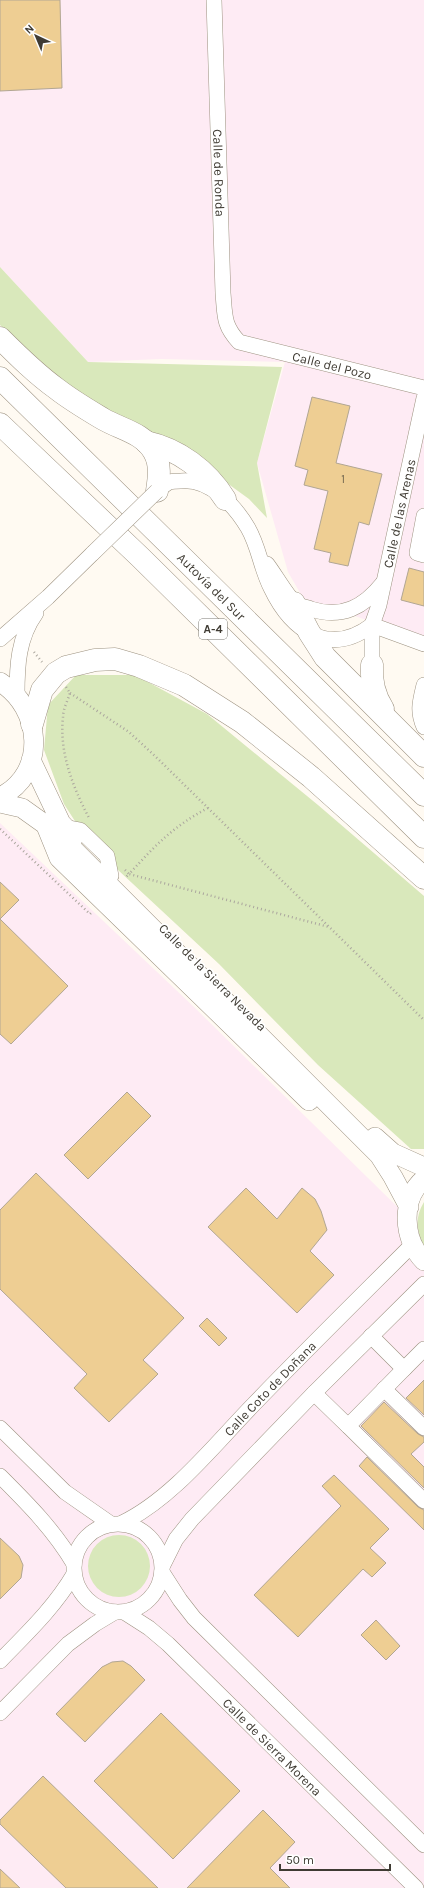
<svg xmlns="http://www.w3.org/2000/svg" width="424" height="1888" font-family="Karla,sans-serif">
	<rect width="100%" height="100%" fill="#fffaf2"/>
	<path fill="#feebf4" d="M 0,0 L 424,0 L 424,640 L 303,598 L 288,572 L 257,463 L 285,362 L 161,359 L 88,362 L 0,267 Z
		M 0,823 L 194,1007 L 424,1233 L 424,1888 L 0,1888 Z"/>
	<path fill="#d9e8bb" d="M 0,267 L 88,362 L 282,367 L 257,463 L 267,518 L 249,499 L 169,441 L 67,389 L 0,325 Z
		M 76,675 L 135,675 L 207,714 L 318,805 L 424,896 L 424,1149 L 411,1149 L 318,1065 L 219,964 L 89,843 L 64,804 L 44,750 L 48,705 Z
		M 424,1202 L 424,1248 C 417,1232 414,1218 424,1202 Z
		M88 1566a31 31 0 1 1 62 0a31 31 0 1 1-62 0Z"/>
	<path fill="#eece93" stroke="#b1a693" d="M 0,0 L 60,0 L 62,88 L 0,91 Z
		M 312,397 L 350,406 L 336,463 L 382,474 L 369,525 L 359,522 L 348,566 L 329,562 L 331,553 L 314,549 L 328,491 L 304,485 L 308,470 L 295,466 Z
		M 409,568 L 424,572 L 424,606 L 401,600 Z
		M 0,882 L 19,900 L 0,919 Z
		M 0,919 L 68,986 L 11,1044 L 0,1034 Z
		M 127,1092 L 151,1116 L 88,1179 L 64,1155 Z
		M 36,1173 L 184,1318 L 143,1360 L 158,1374 L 109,1422 L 74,1388 L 87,1374 L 0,1289 L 0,1210 Z
		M 246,1188 L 277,1219 L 302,1188 L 315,1199 L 321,1211 L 327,1230 L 310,1251 L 334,1275 L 297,1313 L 208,1227 Z
		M 207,1318 L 227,1338 L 219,1346 L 199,1326 Z
		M 424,1380 L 424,1415 L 406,1398 Z
		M 384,1402 L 418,1434 L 424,1437 L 424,1442 L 411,1454 L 424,1467 L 424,1488 L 361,1426 Z
		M 367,1457 L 418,1507 L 424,1510 L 424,1530 L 359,1466 Z
		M 334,1475 L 389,1529 L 370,1548 L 386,1563 L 372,1577 L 363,1569 L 298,1637 L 254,1595 L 341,1506 L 322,1486 Z
		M 0,1538 L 19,1556 L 23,1565 L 21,1578 L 0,1599 Z
		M 376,1620 L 400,1646 L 386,1660 L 361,1635 Z
		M 123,1661 L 131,1666 L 145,1680 L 85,1742 L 56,1714 L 102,1667 L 112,1662 Z
		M 161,1713 L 240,1791 L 173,1859 L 94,1781 Z
		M 43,1776 L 158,1888 L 66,1888 L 0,1824 L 0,1820 Z
		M 263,1810 L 295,1842 L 270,1868 L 290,1888 L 187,1888 Z
		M 0,1869 L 20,1888 L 0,1888 Z"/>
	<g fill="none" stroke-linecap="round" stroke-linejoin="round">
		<defs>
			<g id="minor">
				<path id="s1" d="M 214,0 L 223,293 C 225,315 223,325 239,342 L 424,388"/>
				<path d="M 157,491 C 161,488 165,484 169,482 C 173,481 178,481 181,481 C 210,478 235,506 248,528 C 259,547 261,569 271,588 C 291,630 329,658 372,625"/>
				<path d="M 424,516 L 417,553 L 424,555"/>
				<path d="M 267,564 C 274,573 286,594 294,602 C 297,606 306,607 311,609 C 342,619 364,607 383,583"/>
				<path d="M 372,625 L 424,644"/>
				<path d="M 0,639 L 48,597 L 93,553"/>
				<path id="s2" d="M 372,665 L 372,625 L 379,605 L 424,398"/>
				<path d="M 424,685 C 420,702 417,711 424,727"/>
				<path d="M 17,695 C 17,666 18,638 36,613"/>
				<path d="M 64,827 L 80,830 L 107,856 L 111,876"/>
				<path d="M 371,1336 L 404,1369 L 424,1349"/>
				<path d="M 384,1389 L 424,1428"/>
				<path d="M 314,1393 L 348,1426 L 404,1369"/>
				<path d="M 348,1426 L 424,1501"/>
				<path d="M 0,1428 L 65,1492 L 111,1524"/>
				<path d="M 0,1476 C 28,1504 54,1530 74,1564"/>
				<path id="s3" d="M 122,1523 C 172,1499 214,1445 254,1404 C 306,1350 359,1298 412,1245"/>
				<circle cx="118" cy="1568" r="44"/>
				<path d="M 163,1565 L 176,1539 L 192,1519 L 314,1393 L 424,1284"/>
				<path d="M 162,1572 L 180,1600 L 194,1618 L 424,1845"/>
				<path id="s4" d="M 124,1612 L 149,1628 L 168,1644 L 416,1888"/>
				<path d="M 0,1661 C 27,1633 54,1608 74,1574"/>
				<path d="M 0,1713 L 68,1644 L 95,1624 L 115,1612"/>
			</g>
			<path id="major" d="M 0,682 C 42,708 48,773 0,797
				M 31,760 L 61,823 L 74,837
				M 0,803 L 22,808 L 57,833 L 379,1155 L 393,1177 L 409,1207
				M 46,826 L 59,858 L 309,1101
				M 375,1137 L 393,1153 L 424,1167
				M 424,1179 C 400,1199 403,1240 424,1261"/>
			<g id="highway">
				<path d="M 0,338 C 18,356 36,374 57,389 C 71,400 88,410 103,419 C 120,429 144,433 154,452 C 161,464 159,478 157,491"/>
				<path id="s5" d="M 0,378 L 424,795"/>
				<path d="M 0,424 L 140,557 L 424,837"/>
				<path d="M 146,442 C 178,449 207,470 225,499"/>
				<path d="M 294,603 L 309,632 L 325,657 L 424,756"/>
				<path d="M 372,665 C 371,681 374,695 383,709"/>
				<path d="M 32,724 L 42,690 L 56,673 L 66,667 L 95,660 L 115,659 L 139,666 L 184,685 L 242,722 L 311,777 L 424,878"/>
			</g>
		</defs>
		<use href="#minor" stroke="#9d9280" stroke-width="16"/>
		<use href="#major" stroke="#9d9280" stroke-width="20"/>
		<use href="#highway" stroke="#9d9280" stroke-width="23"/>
		<path stroke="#aba69e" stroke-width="2.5" stroke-dasharray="1 3" stroke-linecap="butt" d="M 34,652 L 42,662
			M 66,687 L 70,693 C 68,700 63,709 63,717 C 59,753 73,787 89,818
			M 70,693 L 129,732 L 155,756 L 424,1020
			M 208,808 C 172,827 156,845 129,874 L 329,927
			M 0,829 L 90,914 L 92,912
			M 125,870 L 129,874 L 125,878"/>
		<use href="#minor" stroke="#fff" stroke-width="15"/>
		<use href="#major" stroke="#fff" stroke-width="19"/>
		<use href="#highway" stroke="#fff" stroke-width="22"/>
		<defs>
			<path id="minor-bridge" d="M 93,553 L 157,491"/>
		</defs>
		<use href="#minor-bridge" stroke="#9d9280" stroke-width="16" stroke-linecap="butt"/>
		<use href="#minor-bridge" stroke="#fff" stroke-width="15"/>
	</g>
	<g text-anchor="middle" stroke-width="3.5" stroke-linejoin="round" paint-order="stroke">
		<g font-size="11" fill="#6b604b">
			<text x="343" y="483">1</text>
		</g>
		<rect fill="#fff" stroke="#797670" stroke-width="1" x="199" y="619" width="28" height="20" rx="3"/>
		<g font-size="12" font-weight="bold" fill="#3f3b33">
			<text x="213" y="633">A-4</text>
		</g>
		<g font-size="13" fill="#3f3b33" stroke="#fff">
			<text dy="5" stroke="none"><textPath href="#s1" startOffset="173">Calle de Ronda</textPath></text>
			<text dy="5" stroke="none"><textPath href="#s1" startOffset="442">Calle del Pozo</textPath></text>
			<text dy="5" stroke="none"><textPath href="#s2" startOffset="155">Calle de las Arenas</textPath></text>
			<text dy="5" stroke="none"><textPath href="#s5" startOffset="297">Autovía del Sur</textPath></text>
			<text transform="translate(213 977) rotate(45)" y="5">Calle de la Sierra Nevada</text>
			<text dy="5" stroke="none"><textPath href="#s3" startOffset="201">Calle Coto de Doñana</textPath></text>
			<text dy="5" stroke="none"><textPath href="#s4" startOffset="201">Calle de Sierra Morena</textPath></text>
		</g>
	</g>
	<g transform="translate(36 36) rotate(316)" stroke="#ffffff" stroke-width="3" paint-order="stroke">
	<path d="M0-3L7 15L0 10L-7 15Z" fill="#3f3b33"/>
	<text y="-6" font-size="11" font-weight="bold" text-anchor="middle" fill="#3f3b33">N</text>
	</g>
	<path d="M280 1864v6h110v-6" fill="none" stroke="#3f3b33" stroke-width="2"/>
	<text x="286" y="1864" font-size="12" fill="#3f3b33" stroke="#ffffff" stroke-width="3" paint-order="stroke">50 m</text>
</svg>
